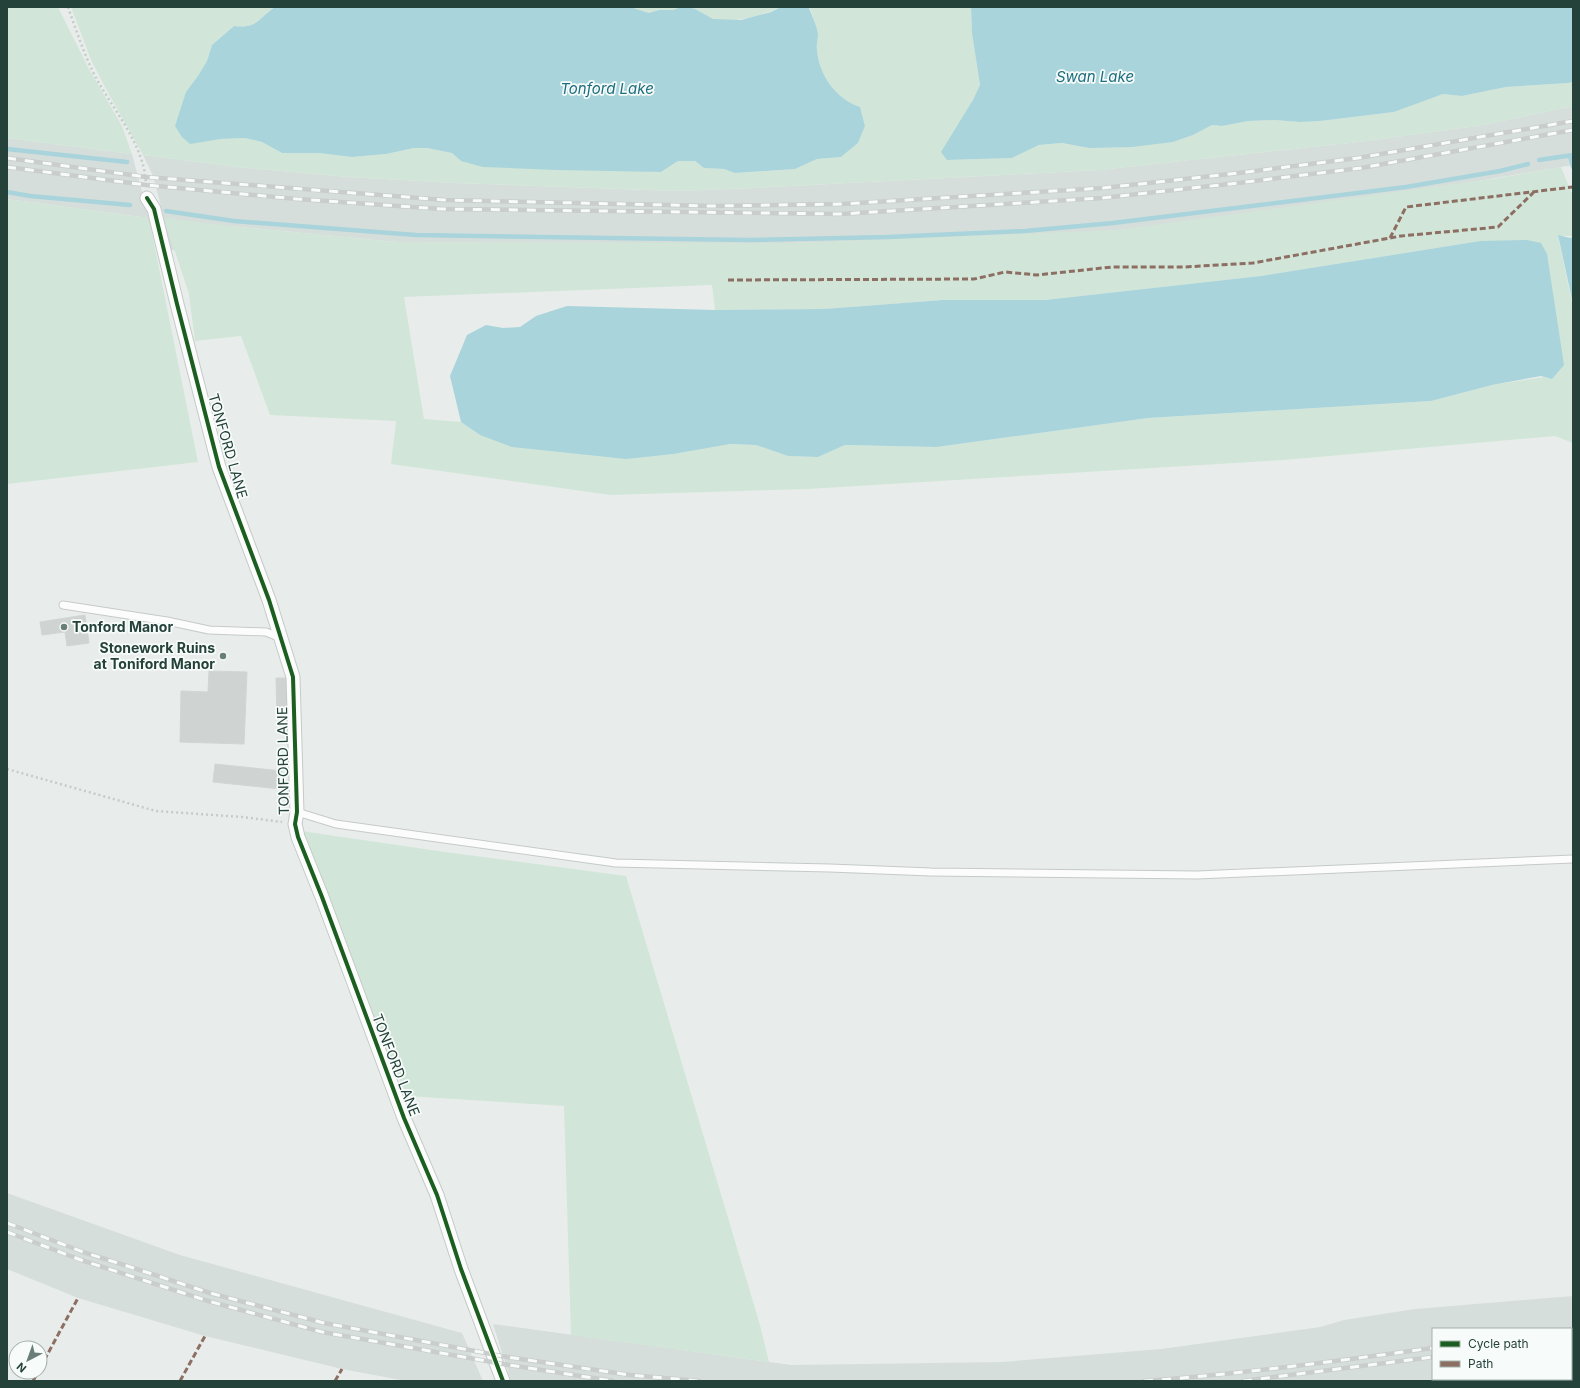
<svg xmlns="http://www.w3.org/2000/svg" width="1580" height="1388" font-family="Inter,sans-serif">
	<rect width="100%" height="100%" fill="#e8edeb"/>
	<path fill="#d6dedb" d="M 1573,106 L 1573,165 L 1406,193 L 1119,230 L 1027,237 L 749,244 L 396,242 L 230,226 L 223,253 L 170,250 L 164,218 L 153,176 L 143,155 L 237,167 L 348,177 L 456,183 L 677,191 L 754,188 L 1100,170 L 1358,142 L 1478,126 Z
		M 7,138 L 132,154 L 149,218 L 7,199 Z
		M 7,1193 L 180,1255 L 462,1333 L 483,1381 L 406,1381 L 342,1369 L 205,1336 L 78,1298 L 7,1269 Z
		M 1573,1296 L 1573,1368 L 1571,1369 L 1571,1329 L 1433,1329 L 1433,1379 L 1522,1379 L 1513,1381 L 511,1381 L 493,1324 L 792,1365 L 1002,1362 L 1161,1349 L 1320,1327 L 1344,1320 L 1415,1309 Z"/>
	<path fill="#d1e6d8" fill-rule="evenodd" d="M 7,7 L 58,7 L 89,69 L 122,126 L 132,154 L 7,138 Z
		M 71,7 L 275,7 C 257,18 258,29 234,26 L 212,45 L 207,61 L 181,111 L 175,126 L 220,139 L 245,138 L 262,142 L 282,153 L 319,153 L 352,157 L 386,154 L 414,148 L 427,148 L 452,153 L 461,161 L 661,172 L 678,161 L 695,161 L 704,168 L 724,169 L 736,173 L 795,169 L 817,159 L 841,157 L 858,143 L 865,126 L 860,107 C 836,99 819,75 817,50 C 816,45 818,40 818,35 C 817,26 812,16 810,8 L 807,7 L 971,7 L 972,33 L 980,85 L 947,160 L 1012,158 L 1039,145 L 1062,143 L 1089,148 L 1173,142 L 1193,135 L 1212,125 L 1222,126 L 1248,121 L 1275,120 L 1300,122 L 1320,121 L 1394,112 L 1443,94 L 1462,96 L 1506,87 L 1568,83 L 1573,82 L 1573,106 L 1478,126 L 1358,142 L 1100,170 L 754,188 L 677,191 L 456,183 L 348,177 L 237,167 L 143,155 L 106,89 L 91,60 Z
		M 630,7 L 681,7 L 673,10 L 659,10 L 649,13 Z
		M 688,7 L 781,7 C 763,15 733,24 713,19 C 705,16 697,10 688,7 Z
		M 1561,167 L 1573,196 L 1573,236 L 1558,236 L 1573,308 L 1573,443 L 1555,436 L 1284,460 L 807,489 L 610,495 L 391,464 L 396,421 L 270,415 L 241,336 L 195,341 L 189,294 L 164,218 L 230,226 L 396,242 L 796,243 L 1119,230 L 1499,178 ZM 1480,241 L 1552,379 L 1544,377 L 1492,385 L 1431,401 L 1148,418 L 937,447 L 845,445 L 818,457 L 788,456 L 756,445 L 480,435 L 461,422 L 424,419 L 404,297 L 712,285 L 715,310 L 824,309 L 943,300 L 1045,300 L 1261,276 Z
		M 7,199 L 149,218 L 198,462 L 7,484 Z
		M 301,831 L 445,852 L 626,876 L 760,1325 L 769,1362 L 571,1335 L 564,1106 L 407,1096 L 364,997 Z"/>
	<path fill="#a9d4db" d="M 275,7 L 630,7 L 649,13 L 659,10 L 673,10 L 681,7 L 688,7 L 695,9 L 713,19 L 741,20 L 771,12 L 781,7 L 807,7 L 809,8 C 812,16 817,26 818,34 C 818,40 816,45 817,50 C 819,75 836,99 860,107 L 865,126 L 858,143 L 841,157 L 817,159 L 795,169 L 735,173 L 724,169 L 704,168 L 695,161 L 678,161 L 661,172 L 556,170 L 483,167 L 461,161 L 452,153 L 427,148 L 414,148 L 386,154 L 352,157 L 319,153 L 282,153 L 262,142 L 245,138 L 220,139 L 190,144 L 182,137 L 175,126 L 186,92 L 198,76 L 207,61 L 212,45 L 234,26 C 258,29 258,18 275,7 Z
		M 971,7 L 1573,7 L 1573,82 L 1568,83 L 1506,87 L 1462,96 L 1443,94 L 1394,112 L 1320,121 L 1300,122 L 1275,120 L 1248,121 L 1222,126 L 1212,125 L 1193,135 L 1173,142 L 1132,147 L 1089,148 L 1062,143 L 1039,145 L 1012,158 L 947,160 L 941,152 L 973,100 L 980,85 L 972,33 Z
		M 1558,235 L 1570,238 L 1573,237 L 1573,304 Z
		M 1527,240 L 1541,243 L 1547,254 L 1564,365 L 1552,379 L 1541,376 L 1492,385 L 1431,401 L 1148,418 L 937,447 L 845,445 L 818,457 L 788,456 L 756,445 L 730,444 L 673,454 L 626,459 L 512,447 L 480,435 L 461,422 L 450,376 L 467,335 L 486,325 L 503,328 L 520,327 L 536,316 L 567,306 L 715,310 L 824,309 L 943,300 L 1045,300 L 1261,276 L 1480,241 Z"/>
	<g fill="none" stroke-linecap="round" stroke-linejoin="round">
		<path stroke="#a9d4db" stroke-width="4.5" d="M 7,149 L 127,162
			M 1570,156 L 1573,167
			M 1539,160 L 1573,155
			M 7,192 L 30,196 L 130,205
			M 166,211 L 234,221 L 416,235 L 749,240 L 888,237 L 1025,231 L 1113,223 L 1406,187 L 1500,171 L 1528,164"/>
	</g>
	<path fill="#cfd4d2" stroke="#d1d6d4" d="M 85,615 L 89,643 L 67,646 L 65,632 L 42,635 L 40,622 Z
		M 209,671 L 247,672 L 244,744 L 180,742 L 181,691 L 208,692 Z
		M 276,678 L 288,678 L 289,718 L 277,718 Z
		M 215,764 L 282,771 L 280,789 L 213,782 Z"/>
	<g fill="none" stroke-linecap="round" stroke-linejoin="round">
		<defs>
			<path id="lane" d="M 63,605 L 167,621 L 209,630 L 266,632 L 281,638
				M 297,812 L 336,824 L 616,863 L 830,868 L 931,872 L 1197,875 L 1573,859"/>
			<path id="street" d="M 147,198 L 154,209 L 177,304 L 219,467 L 269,600 L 293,677 L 297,812 L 295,824 L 298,837 L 322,897 L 404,1118 L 437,1195 L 461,1269 L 503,1381"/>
		</defs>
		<use href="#lane" stroke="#c5cac8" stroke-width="9"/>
		<use href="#street" stroke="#c5cac8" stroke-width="15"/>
		<path stroke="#c3ccca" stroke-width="2.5" stroke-dasharray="2 3" stroke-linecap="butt" d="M 68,7 C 76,30 84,54 95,76 C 113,110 146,147 146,186
			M 7,769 L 156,811 L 242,817 L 282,822
			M 1562,1381 L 1573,1379"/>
		<use href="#lane" stroke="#fcfcfc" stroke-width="7"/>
		<use href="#street" stroke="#fcfcfc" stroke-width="13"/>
		<defs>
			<path id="rail" d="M 7,158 L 146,177 L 445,200 L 712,206 L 842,204 L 1103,188 L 1239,173 L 1358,158 L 1573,121
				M 7,167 L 146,185 L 297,199 L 442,209 L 841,214 L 1102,198 L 1238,183 L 1361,168 L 1573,130
				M 7,1223 L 83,1252 L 146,1272 L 210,1293 L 324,1323 L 507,1357 L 630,1375 L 699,1381
				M 7,1232 L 81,1260 L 208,1301 L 322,1332 L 509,1365 L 613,1381
				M 1571,1329 L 1573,1329
				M 1571,1338 L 1573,1338
				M 1144,1381 C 1241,1374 1337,1361 1433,1348
				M 1243,1381 L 1433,1357"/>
		</defs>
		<use href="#rail" stroke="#c9cdcc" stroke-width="4.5"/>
		<use href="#rail" stroke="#f7fbf9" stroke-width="3" stroke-dasharray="9" stroke-linecap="butt"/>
		<path stroke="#8d6e63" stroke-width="3" stroke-dasharray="6 3" stroke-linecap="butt" d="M 1390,238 L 1406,207 L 1573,187
			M 728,280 L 974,279 L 1005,272 L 1037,275 L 1112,267 L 1184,267 L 1253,263 L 1401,236 L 1498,227 L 1535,191
			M 40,1368 L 78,1298
			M 33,1381 L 38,1372
			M 180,1381 L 205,1336
			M 335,1381 L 342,1369"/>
		<defs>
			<path id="cycleway" d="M 147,198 L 154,209 L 177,304 L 219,467 L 269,600 L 293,677 L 297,812 L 295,824 L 298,837 L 322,897 L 404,1118 L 437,1195 L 461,1269 L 503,1381"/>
		</defs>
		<use href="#cycleway" stroke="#f7fbf9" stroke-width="6"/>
		<use href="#cycleway" stroke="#1b5e20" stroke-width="4"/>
	</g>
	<g fill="#697e78" stroke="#f7fbf9" stroke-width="1.5">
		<circle cx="64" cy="627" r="4"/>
		<circle cx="223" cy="656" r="4"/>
	</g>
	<g text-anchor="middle" stroke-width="3.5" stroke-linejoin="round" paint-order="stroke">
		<g font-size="14" fill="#24423a" stroke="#f7fbf9">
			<text transform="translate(228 446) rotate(74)" y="5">TONFORD LANE</text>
			<text transform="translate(283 761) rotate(-91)" y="5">TONFORD LANE</text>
			<text transform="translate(396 1065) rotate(69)" y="5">TONFORD LANE</text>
		</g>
		<g font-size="14" font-weight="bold" fill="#24423a" stroke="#f7fbf9" text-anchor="start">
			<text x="72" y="632">Tonford Manor</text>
			<text x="215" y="653" text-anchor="end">Stonework Ruins<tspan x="215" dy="16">at Toniford Manor</tspan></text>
		</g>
		<g font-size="15" font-style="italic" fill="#1c6f80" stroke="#f7fbf9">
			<text x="1095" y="82">Swan Lake</text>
			<text x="607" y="94">Tonford Lake</text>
		</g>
	</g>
	<rect width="1580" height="1388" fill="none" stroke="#24423a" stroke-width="16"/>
	<rect x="1432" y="1328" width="140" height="52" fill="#f7fbf9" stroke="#a3b1ad"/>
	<rect x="1440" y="1341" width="20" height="6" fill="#1b5e20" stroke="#a3b1ad"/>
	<text x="1468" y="1348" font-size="12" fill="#24423a">Cycle path</text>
	<rect x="1440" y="1361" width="20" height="6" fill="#8d6e63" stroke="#a3b1ad"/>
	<text x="1468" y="1368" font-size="12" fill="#24423a">Path</text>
	<g transform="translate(28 1360) rotate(221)"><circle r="19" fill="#f7fbf9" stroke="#a3b1ad"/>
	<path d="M0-3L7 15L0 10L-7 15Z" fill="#697e78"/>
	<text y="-6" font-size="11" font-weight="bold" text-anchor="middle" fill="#24423a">N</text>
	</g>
</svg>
